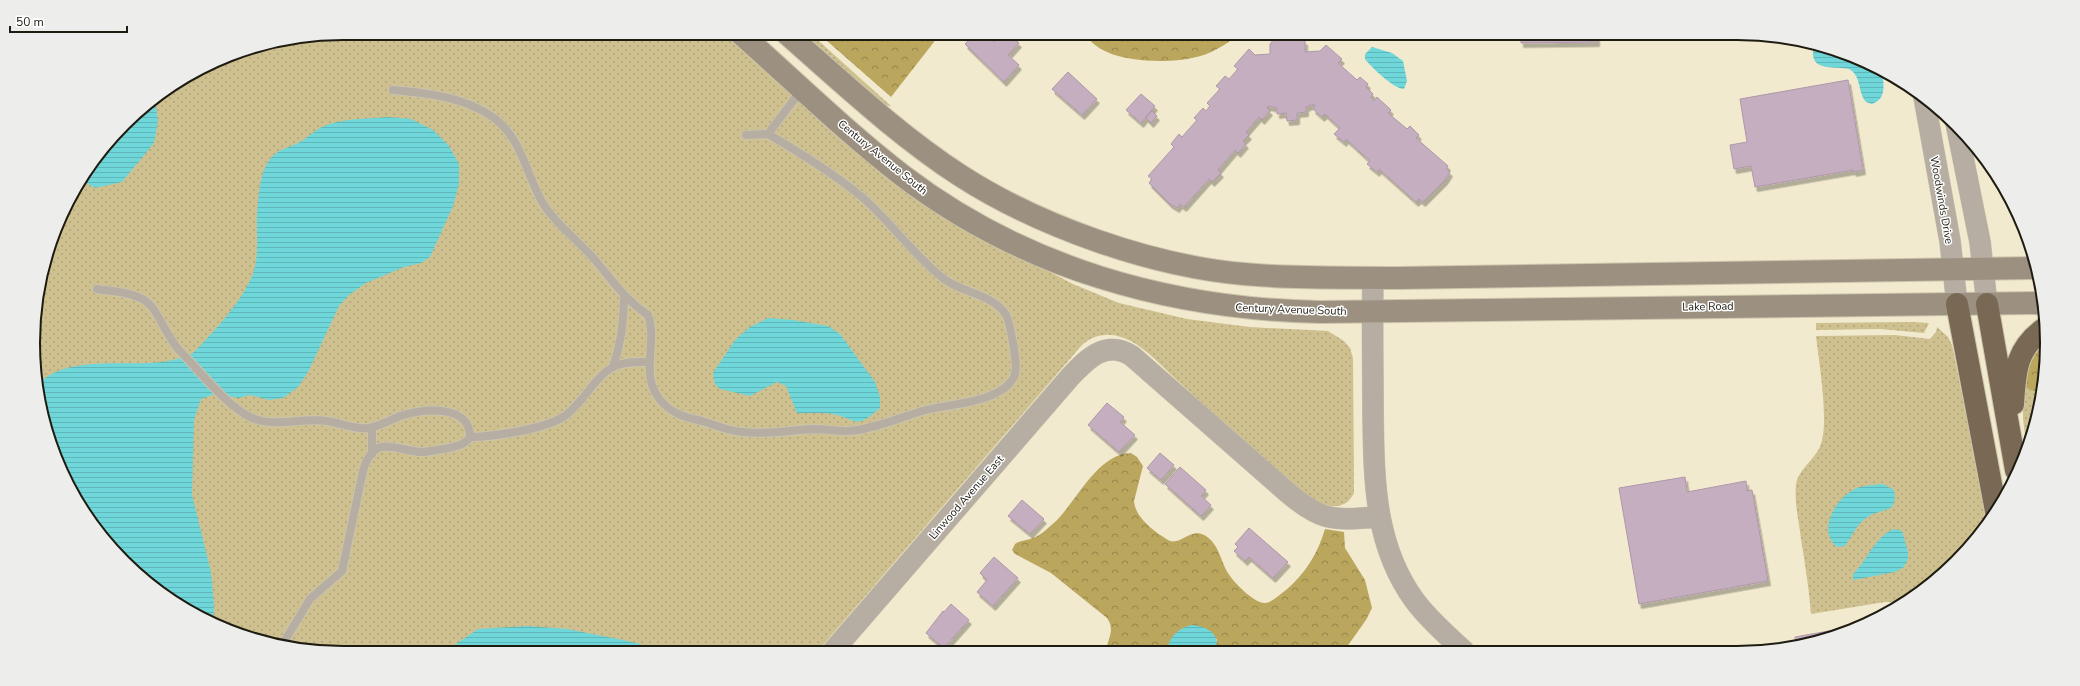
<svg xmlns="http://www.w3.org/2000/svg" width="2080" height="686" font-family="'Nunito Sans',sans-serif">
	<defs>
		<pattern id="green-dots" width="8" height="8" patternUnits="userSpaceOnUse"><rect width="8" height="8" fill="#cfc18f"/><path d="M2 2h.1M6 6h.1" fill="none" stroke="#b1a57a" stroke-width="1.8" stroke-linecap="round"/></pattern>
		<pattern id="forest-crowns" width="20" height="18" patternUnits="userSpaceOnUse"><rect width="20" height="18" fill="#bba65e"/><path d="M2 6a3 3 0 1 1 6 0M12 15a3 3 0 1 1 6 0" fill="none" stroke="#97864c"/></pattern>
		<pattern id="water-rules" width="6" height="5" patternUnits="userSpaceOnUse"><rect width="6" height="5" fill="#6fd6d9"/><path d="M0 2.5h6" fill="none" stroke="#60b7b9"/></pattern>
		<filter id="shadow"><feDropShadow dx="2.5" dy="4.5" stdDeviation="0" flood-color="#0004"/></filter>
	</defs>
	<rect width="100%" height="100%" fill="#f2eace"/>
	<path fill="url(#green-dots)" d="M 343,33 L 725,33 L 838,134 L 1035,264 L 1073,284 L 1119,303 L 1187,319 L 1250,327 L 1328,331 L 1344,341 L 1350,348 L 1353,358 L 1354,493 C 1346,510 1330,508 1315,501 C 1267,466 1224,423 1180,383 C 1163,368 1145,346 1124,338 C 1109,332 1094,334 1082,345 L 817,652 L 343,653 L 282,647 L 225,629 L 171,601 L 124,562 L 85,515 L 44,423 L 34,363 L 36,303 L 65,206 L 97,154 L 138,110 L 225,57 L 283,39 Z
		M 802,33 L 810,33 L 891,106 L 883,105 Z
		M 1913,322 L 1929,323 L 1924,333 L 1880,329 L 1816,330 L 1816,323 Z
		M 1937,327 L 1948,337 L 1952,345 L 1988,521 L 1956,562 L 1901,602 L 1885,602 L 1811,614 C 1809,589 1805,564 1801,539 C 1799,521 1794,503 1796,485 C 1798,469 1816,459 1821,444 C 1829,421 1819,362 1816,336 L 1895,335 L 1930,339 L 1936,332 Z
		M 2023,387 L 2042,394 L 2041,404 L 2026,443 L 2023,419 Z"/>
	<path fill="url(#forest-crowns)" d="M 818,33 L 941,33 L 891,97 Z
		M 1083,33 L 1241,33 C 1227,44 1210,55 1192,58 C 1170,63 1128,62 1107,52 C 1097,48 1090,41 1083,33 Z
		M 2046,337 L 2047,343 L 2042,394 L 2023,387 L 2027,362 Z
		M 1131,453 L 1137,457 L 1143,466 L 1134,501 C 1135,518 1156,533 1170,541 C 1182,544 1191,528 1204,535 C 1219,543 1220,560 1228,573 C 1233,582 1255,604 1265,603 C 1273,602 1280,594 1286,590 C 1305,574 1318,553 1325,529 L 1344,532 L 1345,548 L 1365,580 L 1372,608 L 1366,620 L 1344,651 L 1214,651 L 1217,639 L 1167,648 L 1168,651 L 1106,652 C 1107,639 1116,630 1107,618 L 1051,573 L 1015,554 L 1012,550 L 1015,544 C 1021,540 1026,541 1033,538 C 1040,536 1049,527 1055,522 C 1077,501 1097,454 1131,453 Z"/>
	<path fill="url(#water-rules)" d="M 1815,44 L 1856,57 L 1882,70 C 1883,82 1888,99 1872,104 L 1866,102 C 1857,92 1862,76 1849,69 C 1835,66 1805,73 1815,44 Z
		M 1372,47 L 1392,53 L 1403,61 L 1407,81 L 1404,89 C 1394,89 1371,67 1365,59 L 1365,54 Z
		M 155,100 L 158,121 L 154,143 L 122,182 L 95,188 L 81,180 C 100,149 124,119 155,100 Z
		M 388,117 L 411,119 L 433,130 L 449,146 L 459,164 L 459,184 L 453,206 L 430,257 L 421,263 L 404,267 L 366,283 L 349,295 L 339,306 L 308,372 L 298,387 L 283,398 L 269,400 L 250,395 L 239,398 L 215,394 L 201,399 L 194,420 L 192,495 L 211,572 L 214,606 L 213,623 L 171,601 L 124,562 L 85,515 L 44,423 L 37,385 C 67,353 129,368 168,361 C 177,359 189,357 196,350 C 215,330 242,301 252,276 C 260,256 256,233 257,213 C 259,195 259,172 271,158 C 278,149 291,147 300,142 C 307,138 313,132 320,128 C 339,118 367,119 388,117 Z
		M 768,318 L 793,320 L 828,326 L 840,334 L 875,382 L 880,397 L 880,408 C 854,431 858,419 832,414 C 821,412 808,414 797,413 L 786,386 L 777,382 L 750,396 L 720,389 L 715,384 L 713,373 L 735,340 L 750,327 Z
		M 1883,484 L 1894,490 L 1895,499 L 1892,507 C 1885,511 1877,512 1871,515 C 1857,522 1853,535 1845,546 L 1837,547 C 1817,531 1835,500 1853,490 C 1862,485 1873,485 1883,484 Z
		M 1894,529 L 1902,531 L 1908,552 L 1908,559 L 1904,567 L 1895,572 L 1853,580 L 1853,574 C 1867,561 1875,536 1894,529 Z
		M 1192,625 C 1203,626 1215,630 1217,642 L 1214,651 L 1168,651 C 1167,638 1180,627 1192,625 Z
		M 527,626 L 567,629 L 623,640 L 640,644 L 648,652 L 443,653 L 478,629 Z"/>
	<path fill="#c6aec1" stroke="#ae97a9" filter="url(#shadow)" d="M 975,33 L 984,33 L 994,42 L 1003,33 L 1007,33 L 1019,43 L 1008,55 L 1019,65 L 1004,82 L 965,44 Z
		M 1521,33 L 1597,33 L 1597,42 L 1521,43 Z
		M 1299,37 L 1305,41 L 1305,52 L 1320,51 L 1326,45 L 1342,59 L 1338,63 L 1357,80 L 1360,77 L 1368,84 L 1366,87 L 1373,94 L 1371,97 L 1374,101 L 1377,97 L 1391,110 L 1388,113 L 1407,129 L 1410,126 L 1419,135 L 1416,138 L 1448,166 L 1446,169 L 1450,172 L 1445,180 L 1423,202 L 1419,199 L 1416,202 L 1379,169 L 1377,172 L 1367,164 L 1370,161 L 1346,139 L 1344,142 L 1334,134 L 1340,128 L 1325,114 L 1322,117 L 1313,109 L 1315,106 L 1313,104 L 1306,107 L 1306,112 L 1297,113 L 1297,120 L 1287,121 L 1286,113 L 1277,114 L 1277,108 L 1268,106 L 1267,108 L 1270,111 L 1262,120 L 1259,117 L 1246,132 L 1249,135 L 1243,141 L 1246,144 L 1238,153 L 1235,150 L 1218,170 L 1221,173 L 1212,182 L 1209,179 L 1184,207 L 1180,204 L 1177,208 L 1170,204 L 1149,183 L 1152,179 L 1148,176 L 1174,147 L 1171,144 L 1179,134 L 1182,137 L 1197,120 L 1194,118 L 1203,108 L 1206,111 L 1210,106 L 1207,103 L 1220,89 L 1216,86 L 1225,76 L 1229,79 L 1238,69 L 1234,66 L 1249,49 L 1255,55 L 1270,54 L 1270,44 L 1274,39 Z
		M 1068,72 L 1097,99 L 1082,115 L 1052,89 Z
		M 1848,80 L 1863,170 L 1854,172 L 1853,170 L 1755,187 L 1751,166 L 1734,169 L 1730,145 L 1747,142 L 1740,99 Z
		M 1141,94 L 1155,106 L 1141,123 L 1126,110 Z
		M 1152,111 L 1157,116 L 1151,123 L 1146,118 Z
		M 1107,403 L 1124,417 L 1120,422 L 1135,435 L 1119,452 L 1088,425 Z
		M 1160,453 L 1174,465 L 1161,480 L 1147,468 Z
		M 1180,467 L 1206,490 L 1201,496 L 1211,505 L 1201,516 L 1165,484 Z
		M 1685,477 L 1687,492 L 1746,481 L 1747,491 L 1752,490 L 1768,581 L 1639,604 L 1619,488 Z
		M 1022,500 L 1044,519 L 1030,534 L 1008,516 Z
		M 1249,528 L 1288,562 L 1273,578 L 1249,557 L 1245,561 L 1234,551 L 1238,547 L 1235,544 Z
		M 994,557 L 1018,578 L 993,606 L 977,592 L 987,580 L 980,573 Z
		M 951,604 L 969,620 L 944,648 L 926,633 L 943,611 L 944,612 Z
		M 1857,626 L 1796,645 L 1795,637 Z"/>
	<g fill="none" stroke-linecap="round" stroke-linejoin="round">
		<defs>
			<path id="service" d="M 393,90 C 429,93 473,98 501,124 C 521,142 529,179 542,202 C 556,225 578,240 595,260 C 613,281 624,299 648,315 C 659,345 636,378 665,405 C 675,415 689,418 702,421 C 715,425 729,431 742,432 C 766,435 789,430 813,429 C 828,429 843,433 858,430 C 882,426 904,416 926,410 C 950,404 1006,402 1015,374 C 1018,364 1010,321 1005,313 C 991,294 963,293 944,279 C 913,255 891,222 862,197 C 833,173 800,153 768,134
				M 746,135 L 768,134 L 802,89
				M 97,289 C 114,292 141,292 152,307 C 162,321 168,337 179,350 C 198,369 228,408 252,418 C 276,428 302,417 327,421 C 341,423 355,430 369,428 C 380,426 390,420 400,416 C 422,409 470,403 470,437 C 465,445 457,446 449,448 C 440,449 430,452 421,452 C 394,450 374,433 363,471 L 342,571 L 310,599 L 281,647
				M 613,367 C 621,344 624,322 624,297
				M 372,427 L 372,454
				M 470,437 C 492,437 544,429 563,417 C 583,405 596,372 618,365 C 628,361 639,362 649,362"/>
			<path id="tertiary" d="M 1924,97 L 1950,241 L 1957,304
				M 1956,123 L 1980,242 L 1987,304
				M 1373,278 C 1372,321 1373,365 1373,409 C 1374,476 1373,544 1415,601 C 1429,620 1447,635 1464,651
				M 832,652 L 1070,377 C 1087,359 1106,339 1132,356 L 1287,492 C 1323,523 1334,520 1379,517"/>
			<path id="secondary" d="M 740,33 C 794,81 846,132 903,176 C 1024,268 1169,309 1320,312 L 2043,303
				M 786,33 C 843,83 898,135 961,176 C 1039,226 1151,266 1244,274 C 1295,279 1347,277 1398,278 L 2037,268"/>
			<path id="motorway" d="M 1957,304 L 1996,511
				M 1987,304 L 2016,470
				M 2013,404 C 2015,371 2016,348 2045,328"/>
		</defs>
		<use href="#service" stroke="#ccc5ac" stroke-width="10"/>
		<use href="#tertiary" stroke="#ccc5ac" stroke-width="22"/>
		<use href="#secondary" stroke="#ccc5ac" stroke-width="24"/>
		<use href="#motorway" stroke="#ccc5ac" stroke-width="24"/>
		<use href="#service" stroke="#b6ada3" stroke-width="8"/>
		<use href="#tertiary" stroke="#b6ada3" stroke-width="21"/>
		<use href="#secondary" stroke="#9c9081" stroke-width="22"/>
		<use href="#motorway" stroke="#796853" stroke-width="22"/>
	</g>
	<g text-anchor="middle" stroke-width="3" stroke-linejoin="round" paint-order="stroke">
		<g font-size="11" fill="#1e1b11" stroke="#fff">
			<text transform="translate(883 157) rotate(39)" y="4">Century Avenue South</text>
			<text transform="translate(1942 200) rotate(80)" y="4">Woodwinds Drive</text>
			<text transform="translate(1708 306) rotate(-1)" y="4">Lake Road</text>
			<text transform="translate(1291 309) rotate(2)" y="4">Century Avenue South</text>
			<text transform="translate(966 497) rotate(-49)" y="4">Linwood Avenue East</text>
		</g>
	</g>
	<path d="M0 0H2080V686H0ZM343 40H1737A303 303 0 0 1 2040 343V343A303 303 0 0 1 1737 646H343A303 303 0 0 1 40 343V343A303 303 0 0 1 343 40Z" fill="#ededec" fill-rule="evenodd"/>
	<path fill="none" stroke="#1e1b11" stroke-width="2" d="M343 40H1737A303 303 0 0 1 2040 343V343A303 303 0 0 1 1737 646H343A303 303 0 0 1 40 343V343A303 303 0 0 1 343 40Z"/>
	<path d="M10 26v6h117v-6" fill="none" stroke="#1e1b11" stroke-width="2"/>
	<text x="16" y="26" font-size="12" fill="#1e1b11" stroke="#ffffff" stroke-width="3" paint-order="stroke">50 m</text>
</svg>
